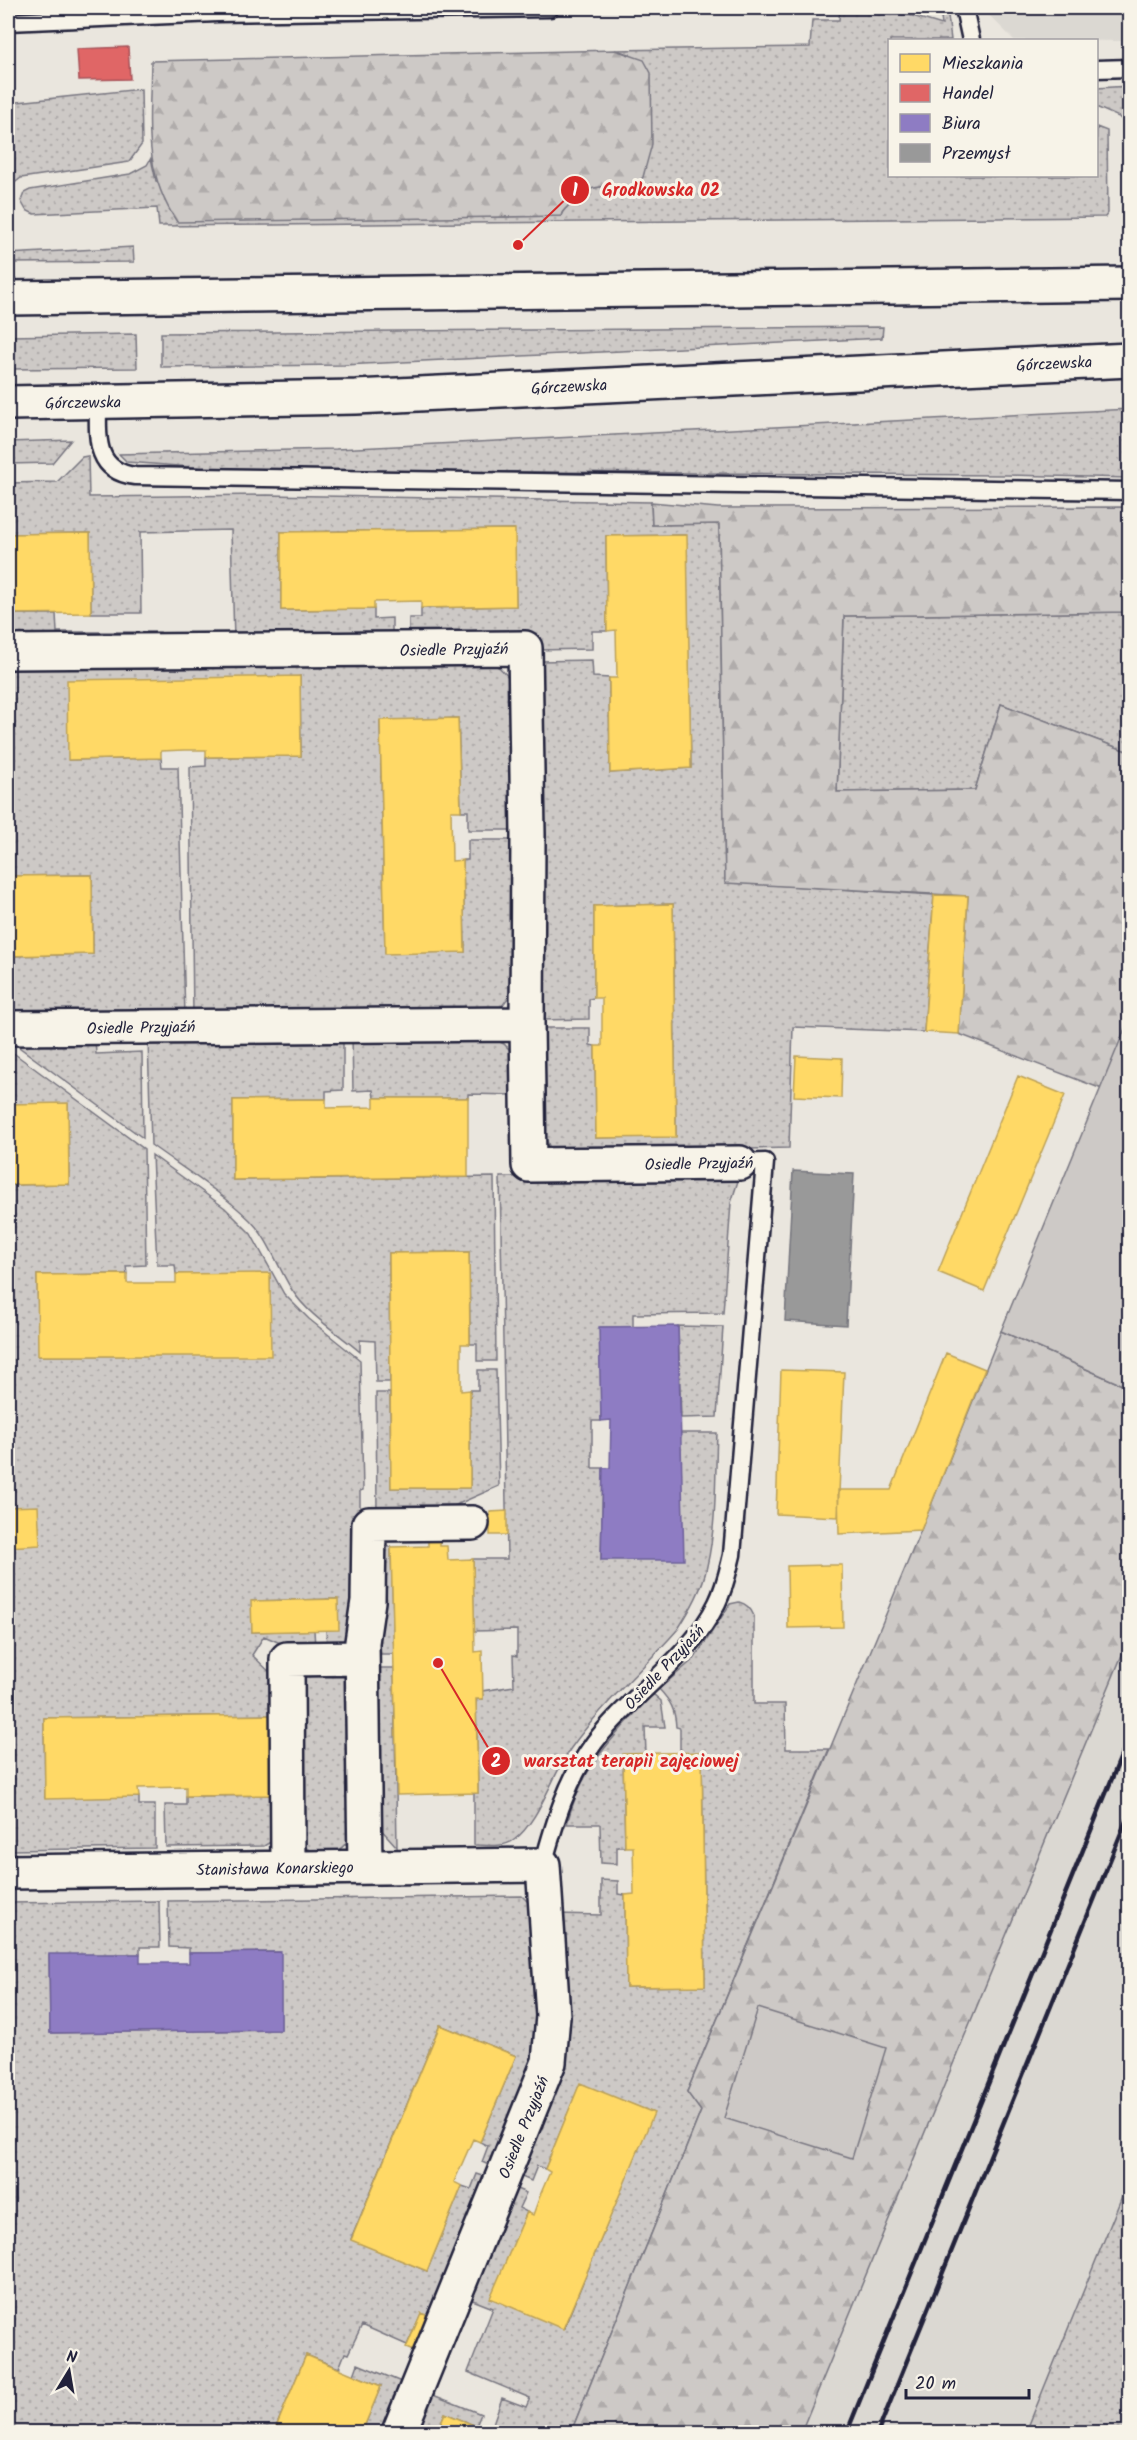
<svg xmlns="http://www.w3.org/2000/svg" width="1137" height="2440" font-family="Kalam,sans-serif">
	<defs>
		<pattern id="grass-dots" width="8" height="8" patternUnits="userSpaceOnUse" patternTransform="scale(1.5)"><rect width="8" height="8" fill="#cdc9c6"/><path d="M2 2h.1M6 6h.1" fill="none" stroke="#b0acab" stroke-width="1.8" stroke-linecap="round"/></pattern>
		<pattern id="forest-firs" width="22" height="20" patternUnits="userSpaceOnUse" patternTransform="scale(1.5)"><rect width="22" height="20" fill="#cdc9c6"/><path d="M5 1l3.5 6h-7zM16 11l3.5 6h-7z" fill="#b0acab"/></pattern>
	</defs>
	<rect width="100%" height="100%" fill="#eae6de"/>
	<filter id="ink" filterUnits="userSpaceOnUse"><feTurbulence type="fractalNoise" baseFrequency=".0167" numOctaves="2"/><feDisplacementMap in="SourceGraphic" scale="12" xChannelSelector="R" yChannelSelector="G"/><feConvolveMatrix kernelMatrix="1 2 1 2 8 2 1 2 1" color-interpolation-filters="sRGB"/></filter>
	<g filter="url(#ink)">
		<path fill="#dbd8d2" d="M 988,8 L 1129,8 L 1129,41 L 1014,40 L 989,15 Z
			M 1129,1638 L 1129,2179 L 1026,2432 L 801,2432 Z"/>
		<path fill="url(#grass-dots)" stroke="#787680" stroke-width="1.5" d="M 840,8 L 886,8 L 942,25 L 940,8 L 947,8 L 951,40 L 890,40 L 890,176 L 1096,176 L 1097,127 L 1107,131 L 1108,213 L 1105,217 L 159,226 L 157,208 L 34,214 L 26,210 L 21,201 L 24,193 L 30,190 L 130,174 L 147,165 L 151,158 L 156,181 L 491,217 L 561,216 C 562,211 565,209 569,205 C 591,181 604,187 635,187 L 643,177 L 645,164 L 630,54 L 615,50 L 810,47 L 812,20 L 839,20 Z
			M 1129,86 L 1130,86 L 1129,182 L 1127,126 L 1119,117 L 1096,107 L 1097,88 Z
			M 141,89 L 142,144 L 129,162 L 21,178 L 12,185 L 8,192 L 8,103 Z
			M 133,247 L 134,262 L 8,263 L 8,254 Z
			M 883,327 L 882,338 L 344,365 L 161,367 L 161,333 Z
			M 136,334 L 137,368 L 8,369 L 8,336 Z
			M 1130,409 L 1129,478 L 1007,475 L 378,471 L 281,474 L 127,462 L 119,454 L 336,449 Z
			M 71,440 L 52,463 L 8,464 L 8,442 Z
			M 88,456 L 89,497 L 267,495 L 651,502 L 652,525 L 719,524 L 725,882 L 934,895 L 924,1032 L 793,1027 L 789,1148 L 557,1153 L 550,1148 L 543,1132 L 542,1028 L 590,1028 L 590,1045 L 595,1046 L 596,1138 L 676,1136 L 673,904 L 594,906 L 594,998 L 589,999 L 589,1019 L 541,1020 L 540,661 L 592,660 L 593,677 L 609,678 L 610,773 L 691,768 L 686,535 L 606,536 L 607,631 L 592,631 L 592,649 L 536,650 L 535,634 L 409,637 L 409,618 L 421,618 L 421,608 L 516,606 L 514,529 L 281,532 L 281,610 L 374,609 L 374,619 L 392,618 L 392,638 L 234,640 L 231,530 L 140,532 L 141,613 L 91,613 L 90,533 L 8,534 L 8,483 L 57,482 L 82,457 Z
			M 1129,612 L 1129,752 L 1001,704 L 975,790 L 837,792 L 844,616 Z
			M 8,614 L 56,614 L 57,632 L 160,632 L 160,641 L 8,643 Z
			M 491,663 L 500,668 L 512,681 L 514,830 L 468,830 L 468,811 L 461,811 L 458,718 L 380,721 L 385,953 L 465,952 L 463,860 L 468,860 L 468,840 L 514,840 L 514,990 L 502,1006 L 495,1010 L 193,1016 L 190,767 L 206,766 L 206,757 L 301,756 L 300,676 L 68,760 L 161,758 L 162,767 L 178,767 L 185,1016 L 8,1018 L 8,956 L 93,954 L 92,875 L 8,876 L 8,664 Z
			M 352,1035 L 495,1040 L 504,1044 L 515,1055 L 513,1095 L 468,1094 L 468,1098 L 374,1098 L 373,1090 L 353,1091 Z
			M 343,1036 L 343,1090 L 326,1091 L 326,1099 L 233,1100 L 233,1180 L 494,1177 L 496,1361 L 477,1361 L 477,1344 L 470,1344 L 469,1252 L 389,1253 L 390,1382 L 376,1382 L 375,1341 L 360,1340 L 360,1352 C 338,1333 308,1315 292,1290 C 278,1268 269,1239 250,1220 C 220,1191 184,1169 151,1145 L 148,1038 Z
			M 8,1039 L 95,1039 L 96,1054 L 142,1052 L 143,1138 Z
			M 8,1049 L 144,1149 L 146,1265 L 126,1266 L 127,1274 L 37,1275 L 39,1356 L 270,1355 L 270,1274 L 176,1274 L 175,1265 L 157,1265 L 152,1155 L 225,1208 L 251,1234 L 284,1294 L 309,1319 L 360,1360 L 363,1490 L 360,1491 L 360,1525 L 353,1641 L 327,1648 L 326,1630 L 338,1629 L 337,1599 L 252,1601 L 252,1632 L 314,1630 L 315,1648 L 287,1646 L 264,1636 L 252,1655 L 277,1679 L 277,1715 L 44,1718 L 45,1798 L 139,1797 L 139,1805 L 155,1805 L 155,1848 L 8,1850 L 8,1185 L 69,1184 L 68,1104 L 8,1104 Z
			M 717,1174 L 728,1181 L 738,1181 L 731,1203 L 723,1313 L 633,1314 L 633,1327 L 600,1327 L 601,1421 L 592,1421 L 592,1468 L 603,1468 L 601,1559 L 681,1433 L 717,1433 C 715,1477 717,1523 707,1566 C 703,1588 690,1610 678,1629 C 643,1669 602,1704 571,1748 C 552,1775 539,1822 514,1840 C 503,1848 486,1845 474,1845 L 474,1793 L 478,1793 L 476,1699 L 483,1699 L 482,1691 L 514,1686 L 513,1655 L 517,1656 L 517,1630 L 474,1631 L 473,1559 L 507,1559 L 500,1177 Z
			M 678,1326 L 723,1327 L 717,1417 L 681,1418 Z
			M 478,1370 L 496,1370 L 499,1486 L 440,1512 L 377,1512 L 376,1393 L 390,1393 L 391,1488 L 470,1488 L 470,1390 L 478,1390 Z
			M 377,1547 L 391,1547 L 394,1654 L 373,1654 Z
			M 739,1602 C 747,1604 751,1608 754,1616 L 754,1704 L 785,1704 L 786,1749 L 829,1749 L 687,2092 L 701,2111 L 571,2432 L 490,2432 L 502,2398 L 526,2407 L 530,2398 L 468,2372 L 493,2308 L 465,2297 L 510,2186 L 526,2193 L 519,2208 L 527,2212 L 491,2298 L 564,2328 L 653,2113 L 580,2084 L 545,2169 L 537,2166 L 531,2181 L 515,2174 L 557,1914 L 601,1915 L 601,1880 L 618,1881 L 618,1894 L 625,1895 L 626,1987 L 705,1986 L 702,1753 L 680,1753 L 680,1728 L 676,1727 C 675,1709 671,1702 659,1689 L 695,1658 L 730,1604 Z
			M 373,1668 L 394,1668 L 397,1847 L 378,1826 Z
			M 308,1670 L 345,1675 L 348,1681 L 350,1838 C 337,1858 315,1859 300,1842 L 301,1677 Z
			M 653,1694 L 661,1701 L 665,1727 L 645,1727 L 646,1754 L 623,1755 L 625,1847 L 617,1847 L 617,1864 L 601,1863 L 600,1824 L 567,1824 C 582,1764 613,1738 653,1694 Z
			M 276,1795 L 277,1838 L 264,1846 L 166,1847 L 165,1805 L 186,1805 L 186,1796 Z
			M 522,1896 L 532,1906 L 539,2045 L 493,2167 L 482,2162 L 488,2146 L 480,2142 L 516,2056 L 440,2025 L 351,2239 L 427,2271 L 462,2186 L 471,2189 L 477,2174 L 489,2178 L 433,2318 L 421,2314 L 407,2345 L 362,2325 L 348,2354 L 345,2353 L 339,2368 L 306,2355 L 274,2432 L 8,2432 L 8,1903 L 159,1901 L 160,1947 L 140,1947 L 140,1954 L 49,1955 L 50,2033 L 281,2030 L 280,1952 L 189,1953 L 189,1948 L 169,1947 L 168,1901 Z
			M 1129,2179 L 1129,2432 L 1026,2432 Z
			M 358,2364 L 406,2384 L 386,2432 L 362,2432 L 381,2386 L 354,2375 Z
			M 428,2393 L 481,2414 L 476,2426 L 445,2413 L 437,2432 L 411,2432 Z"/>
		<path fill="url(#forest-firs)" stroke="#787680" stroke-width="1.5" d="M 615,50 L 644,60 L 651,73 L 652,144 L 643,177 L 635,187 C 604,187 591,181 569,205 C 565,210 562,210 561,216 L 177,222 C 142,170 150,121 151,61 Z
			M 651,502 L 718,508 L 1129,507 L 1129,612 L 844,616 L 837,792 L 975,790 L 1001,704 L 1129,752 L 1129,1019 L 1102,1089 L 959,1034 L 968,896 L 725,883 L 719,524 L 652,525 Z
			M 1001,1331 L 1129,1388 L 1129,1638 L 801,2432 L 571,2432 L 701,2111 L 687,2092 L 921,1530 Z"/>
		<path fill="#cdc9c6" stroke="#787680" stroke-width="1.5" d="M 1129,1019 L 1129,1388 L 1001,1331 Z
			M 758,2008 L 886,2048 L 852,2158 L 724,2118 Z"/>
		<path fill="#ffd966" stroke="#bda259" stroke-width="1.5" d="M 515,529 L 516,606 L 421,608 L 421,601 L 374,602 L 374,609 L 281,610 L 281,532 Z
			M 90,533 L 91,613 L 8,614 L 8,534 Z
			M 687,535 L 691,768 L 610,773 L 609,678 L 617,678 L 616,630 L 607,631 L 606,536 Z
			M 300,676 L 301,756 L 206,757 L 206,750 L 184,750 L 161,751 L 161,758 L 68,760 L 67,680 Z
			M 458,718 L 461,811 L 451,811 L 452,861 L 463,860 L 465,952 L 385,954 L 380,720 Z
			M 92,875 L 93,954 L 8,956 L 8,876 Z
			M 934,895 L 968,896 L 959,1034 L 924,1032 Z
			M 673,904 L 676,1137 L 596,1138 L 595,1046 L 602,1046 L 602,998 L 594,998 L 594,906 Z
			M 796,1056 L 842,1058 L 841,1098 L 794,1096 Z
			M 1018,1076 L 1065,1095 L 984,1291 L 938,1272 Z
			M 374,1098 L 468,1098 L 468,1177 L 233,1180 L 233,1100 L 326,1099 L 326,1108 L 374,1107 Z
			M 68,1103 L 69,1184 L 8,1185 L 8,1104 Z
			M 469,1252 L 470,1344 L 461,1344 L 461,1391 L 470,1390 L 470,1488 L 391,1488 L 389,1253 Z
			M 270,1273 L 271,1356 L 38,1356 L 37,1275 L 127,1274 L 127,1283 L 176,1283 L 176,1274 Z
			M 946,1353 L 985,1369 L 921,1530 L 839,1534 L 838,1490 L 891,1490 Z
			M 781,1370 L 844,1372 L 838,1517 L 776,1514 Z
			M 38,1506 L 40,1545 L 8,1547 L 8,1507 Z
			M 507,1511 L 507,1535 L 490,1535 L 490,1512 Z
			M 440,1537 L 440,1546 L 447,1546 L 448,1560 L 473,1559 L 475,1652 L 482,1651 L 483,1699 L 476,1699 L 478,1793 L 397,1795 L 391,1547 L 428,1546 L 428,1538 Z
			M 828,1565 L 842,1565 L 843,1627 L 788,1628 L 787,1566 Z
			M 338,1599 L 339,1630 L 252,1632 L 251,1601 Z
			M 278,1715 L 276,1795 L 186,1796 L 186,1787 L 138,1788 L 139,1797 L 45,1799 L 44,1718 Z
			M 702,1752 L 705,1986 L 626,1987 L 625,1895 L 634,1894 L 633,1847 L 625,1847 L 623,1754 Z
			M 440,2025 L 516,2056 L 480,2142 L 473,2139 L 454,2182 L 462,2186 L 427,2271 L 351,2240 Z
			M 580,2083 L 654,2113 L 563,2329 L 490,2298 L 527,2212 L 533,2215 L 541,2193 L 550,2172 L 545,2169 Z
			M 421,2313 L 433,2318 L 418,2353 L 406,2348 Z
			M 306,2355 L 381,2386 L 362,2432 L 274,2432 Z
			M 445,2413 L 476,2426 L 492,2432 L 437,2432 Z"/>
		<path fill="#e06666" stroke="#a75259" stroke-width="1.5" d="M 128,47 L 130,79 L 79,80 L 77,49 Z"/>
		<path fill="#8e7cc3" stroke="#6e619a" stroke-width="1.5" d="M 678,1326 L 684,1560 L 601,1560 L 603,1468 L 610,1468 L 611,1420 L 601,1421 L 599,1327 Z
			M 281,1952 L 281,2030 L 50,2033 L 49,1954 L 140,1954 L 140,1963 L 189,1963 L 189,1953 Z"/>
		<path fill="#999" stroke="#75757d" stroke-width="1.5" d="M 793,1171 L 854,1174 L 846,1325 L 785,1321 Z"/>
		<g fill="none" stroke-linecap="round" stroke-linejoin="round">
			<defs>
				<path id="service" d="M 964,8 L 971,40
					M 8,22 L 217,13 L 550,8
					M 1096,69 L 1130,68
					M 98,402 C 98,435 93,471 135,476 L 1130,491
					M 543,1865 C 555,1821 567,1780 594,1743 C 631,1694 690,1659 717,1603 C 725,1587 728,1571 732,1555 L 765,1162 L 740,1163"/>
				<path id="minor" d="M 8,652 L 525,648 L 528,835 L 527,1024
					M 8,1028 L 527,1024 L 529,1165 L 740,1163
					M 365,1866 L 362,1642 L 368,1601 L 369,1524 L 472,1523
					M 288,1867 L 287,1659 L 362,1658
					M 8,1872 L 543,1865 L 553,2016 L 549,2062 L 399,2432"/>
				<path id="secondary" d="M 8,298 L 1130,284
					M 8,403 L 356,397 L 1130,360"/>
			</defs>
			<use href="#service" stroke="#22223b" stroke-width="21"/>
			<use href="#minor" stroke="#22223b" stroke-width="38"/>
			<use href="#secondary" stroke="#22223b" stroke-width="38"/>
			<use href="#service" stroke="#f7f3e8" stroke-width="16"/>
			<use href="#minor" stroke="#f7f3e8" stroke-width="33"/>
			<use href="#secondary" stroke="#f7f3e8" stroke-width="33"/>
			<path stroke="#22223b" stroke-width="4.5" d="M 847,2432 L 1130,1734
				M 878,2432 L 1130,1811"/>
		</g>
	</g>
	<g text-anchor="middle" stroke-width="6" stroke-linejoin="round" paint-order="stroke">
		<g font-size="16" fill="#22223b" stroke="#f7f3e8">
			<text transform="translate(1054 363) rotate(-3)" y="6">Górczewska</text>
			<text transform="translate(569 386) rotate(-3)" y="6">Górczewska</text>
			<text transform="translate(83 402) rotate(-1)" y="6">Górczewska</text>
			<text transform="translate(454 649) rotate(-1)" y="6">Osiedle Przyjaźń</text>
			<text transform="translate(141 1027) rotate(-1)" y="6">Osiedle Przyjaźń</text>
			<text transform="translate(699 1163) rotate(-1)" y="6">Osiedle Przyjaźń</text>
			<text transform="translate(664 1667) rotate(-47)" y="6">Osiedle Przyjaźń</text>
			<text transform="translate(275 1868) rotate(-1)" y="6">Stanisława Konarskiego</text>
			<text transform="translate(523 2127) rotate(-68)" y="6">Osiedle Przyjaźń</text>
		</g>
	</g>
	<path fill="none" stroke="#d62828" stroke-width="2" d="M518 245L575 190M438 1663L496 1761"/>
	<g fill="#d62828" stroke="#f7f3e8" stroke-width="2">
		<circle cx="518" cy="245" r="6"/>
		<circle cx="438" cy="1663" r="6"/>
		<circle cx="575" cy="190" r="15"/>
		<circle cx="496" cy="1761" r="15"/>
	</g>
	<g font-size="18" text-anchor="middle" font-weight="bold" fill="#fff">
		<text x="575" y="196">1</text>
		<text x="496" y="1767">2</text>
	</g>
	<g font-size="18" text-anchor="middle" font-weight="bold" fill="#d62828" stroke="#f7f3e8" stroke-width="6" stroke-linejoin="round" paint-order="stroke">
		<text x="661" y="196">Grodkowska 02</text>
		<text x="631" y="1767">warsztat terapii zajęciowej</text>
	</g>
	<rect width="1137" height="2440" fill="none" stroke="#f7f3e8" stroke-width="30"/>
	<rect x="15" y="15" width="1107" height="2410" fill="none" stroke="#22223b" stroke-width="2" filter="url(#ink)"/>
	<rect x="888" y="39" width="210" height="138" fill="#f7f3e8" stroke="#a29fa3" stroke-width="1.5"/>
	<rect x="900" y="54" width="30" height="18" fill="#ffd966" stroke="#a29fa3" stroke-width="1.5"/>
	<text x="942" y="69" font-size="18" fill="#22223b">Mieszkania</text>
	<rect x="900" y="84" width="30" height="18" fill="#e06666" stroke="#a29fa3" stroke-width="1.5"/>
	<text x="942" y="99" font-size="18" fill="#22223b">Handel</text>
	<rect x="900" y="114" width="30" height="18" fill="#8e7cc3" stroke="#a29fa3" stroke-width="1.5"/>
	<text x="942" y="129" font-size="18" fill="#22223b">Biura</text>
	<rect x="900" y="144" width="30" height="18" fill="#999999" stroke="#a29fa3" stroke-width="1.5"/>
	<text x="942" y="159" font-size="18" fill="#22223b">Przemysł</text>
	<g transform="translate(69 2371) rotate(11)" stroke="#f7f3e8" stroke-width="4.5" paint-order="stroke">
	<path d="M0-4.5L10 22L0 15L-10 22Z" fill="#22223b"/>
	<text y="-9" font-size="16" font-weight="bold" text-anchor="middle" fill="#22223b">N</text>
	</g>
	<path d="M906 2389v9h123v-9" fill="none" stroke="#22223b" stroke-width="3"/>
	<text x="915" y="2389" font-size="18" fill="#22223b" stroke="#f7f3e8" stroke-width="4.5" paint-order="stroke">20 m</text>
</svg>
